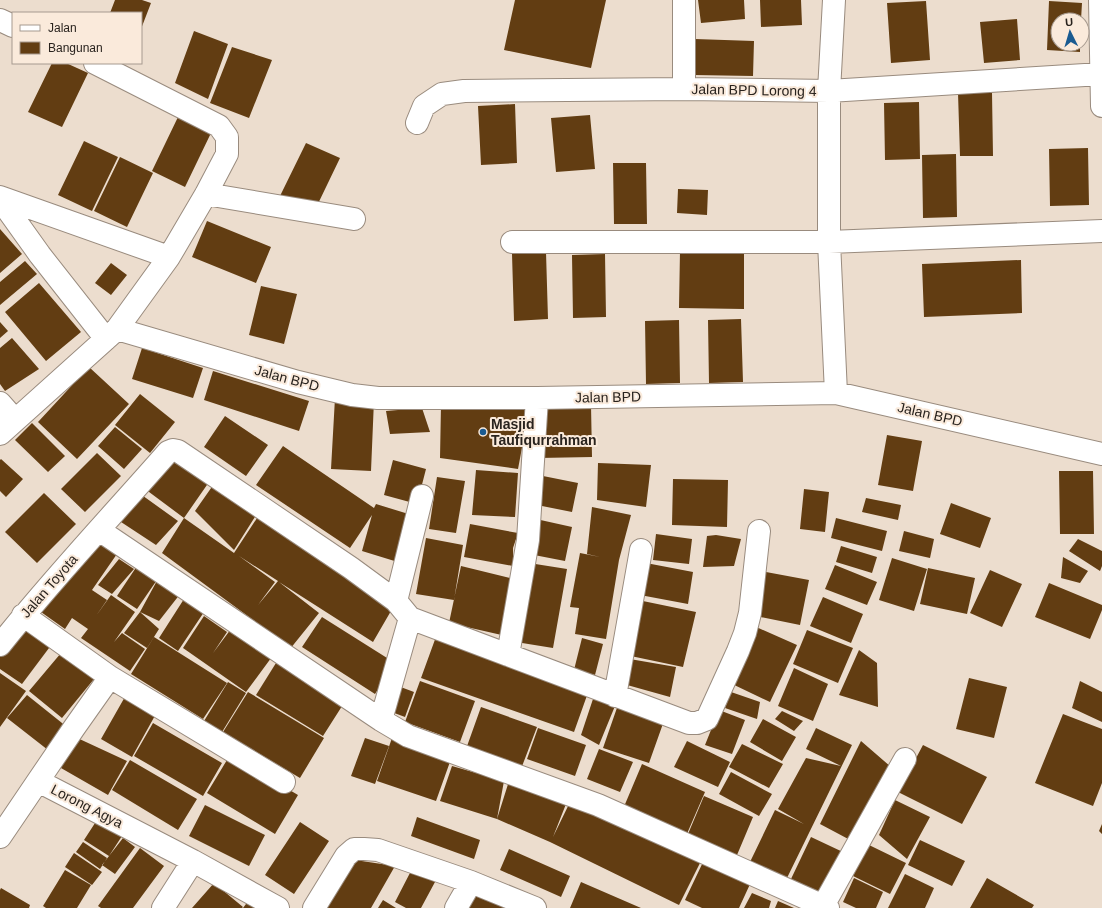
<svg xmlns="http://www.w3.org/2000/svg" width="1102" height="908" font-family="Helvetica,sans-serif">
	<rect width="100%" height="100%" fill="#ecddce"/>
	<path fill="#623d12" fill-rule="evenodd" d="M 115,0 L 142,0 L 151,3 L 141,29 L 141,13 L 110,13 Z
		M 515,0 L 606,0 L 591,68 L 504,50 Z
		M 698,0 L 744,0 L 745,19 L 701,23 Z
		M 760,0 L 801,0 L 802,25 L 761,27 Z
		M 926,1 L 930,60 L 891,63 L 887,3 Z
		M 1049,1 L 1082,3 L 1081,20 L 1058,20 L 1058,44 L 1080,44 L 1080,52 L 1047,50 Z
		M 1017,19 L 1020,60 L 984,63 L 980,22 Z
		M 194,31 L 228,44 L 208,99 L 175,83 Z
		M 695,39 L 754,41 L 753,76 L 694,75 Z
		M 232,47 L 272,60 L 249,118 L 210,103 Z
		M 52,63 L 66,63 L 88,73 L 62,127 L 28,112 Z
		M 958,93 L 992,93 L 993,156 L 960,156 Z
		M 919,102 L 920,159 L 885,160 L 884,103 Z
		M 515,104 L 517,163 L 481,165 L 478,106 Z
		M 590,115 L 595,169 L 556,172 L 551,118 Z
		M 178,117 L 211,133 L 185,187 L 152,171 Z
		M 84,141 L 118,157 L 92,211 L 58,195 Z
		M 306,143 L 340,158 L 314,212 L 280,196 Z
		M 1088,148 L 1089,205 L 1050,206 L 1049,149 Z
		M 956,154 L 957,217 L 923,218 L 922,155 Z
		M 120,157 L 153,173 L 127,227 L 94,211 Z
		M 613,163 L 646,163 L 647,224 L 614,224 Z
		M 678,189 L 708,190 L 707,215 L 677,213 Z
		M 207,221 L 271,247 L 256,283 L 192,257 Z
		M 0,229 L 22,254 L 0,273 Z
		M 680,251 L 744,251 L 744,309 L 679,308 Z
		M 546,252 L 548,319 L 514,321 L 512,254 Z
		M 605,254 L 606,317 L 573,318 L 572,255 Z
		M 1021,260 L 1022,313 L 924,317 L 922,264 Z
		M 25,261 L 37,274 L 0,305 L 0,282 Z
		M 111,263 L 127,275 L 111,295 L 95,283 Z
		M 39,283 L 81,332 L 46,361 L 5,312 Z
		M 261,286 L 297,294 L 284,344 L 249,335 Z
		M 741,319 L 743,382 L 709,383 L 708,320 Z
		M 679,320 L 680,383 L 646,384 L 645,321 Z
		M 0,322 L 8,331 L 0,338 Z
		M 12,338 L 39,369 L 5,391 L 0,384 L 0,348 Z
		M 142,348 L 203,368 L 193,398 L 132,379 Z
		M 89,367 L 129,404 L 77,459 L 38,422 Z
		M 213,371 L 309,401 L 299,431 L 204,400 Z
		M 140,394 L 175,422 L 150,453 L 115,425 Z
		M 335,398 L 374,400 L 371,471 L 331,469 Z
		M 441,405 L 530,405 L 518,469 L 440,458 Z
		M 591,405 L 592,457 L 538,458 L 549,406 Z
		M 422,408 L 430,432 L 390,434 L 386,411 Z
		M 225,416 L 268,445 L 246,476 L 204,447 Z
		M 32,423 L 65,456 L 48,472 L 15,440 Z
		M 115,427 L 142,449 L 124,469 L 98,446 Z
		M 887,435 L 922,441 L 913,491 L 878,485 Z
		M 283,446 L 374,508 L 376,504 L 415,516 L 401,563 L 362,551 L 372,515 L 350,548 L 256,485 Z
		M 97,453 L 121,476 L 85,512 L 61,489 Z
		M 1,459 L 23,479 L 6,497 L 0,491 L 0,460 Z
		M 173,459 L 209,482 L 184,518 L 141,486 Z
		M 393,460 L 426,469 L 417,504 L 384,495 Z
		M 598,463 L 651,465 L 646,507 L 597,500 Z
		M 476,470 L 518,473 L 515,517 L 472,515 Z
		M 1059,471 L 1093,471 L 1094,534 L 1060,534 Z
		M 538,475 L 578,483 L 572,512 L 532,504 Z
		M 437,477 L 465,481 L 456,533 L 429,529 Z
		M 673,479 L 728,480 L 727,527 L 672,525 Z
		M 216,481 L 260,509 L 234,550 L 195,511 Z
		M 804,489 L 829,492 L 825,532 L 800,529 Z
		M 44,493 L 76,524 L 37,563 L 5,532 Z
		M 139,493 L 178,521 L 156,545 L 121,522 Z
		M 866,498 L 901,505 L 898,520 L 862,512 Z
		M 951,503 L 991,518 L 980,548 L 940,534 Z
		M 592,507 L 631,515 L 619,560 L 606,639 L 575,634 L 579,608 L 570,607 L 580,553 L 600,557 L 587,554 Z
		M 261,512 L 395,604 L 373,642 L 279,582 L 319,613 L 290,649 L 249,617 L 162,553 L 184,518 L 234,553 ZM 239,556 L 278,581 L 258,605 L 275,582 Z
		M 836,518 L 887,531 L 882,551 L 831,538 Z
		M 536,519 L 572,527 L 565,561 L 529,554 Z
		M 470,524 L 518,533 L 513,548 L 513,566 L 464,557 Z
		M 904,531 L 934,539 L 930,558 L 899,551 Z
		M 656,534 L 692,539 L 689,564 L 653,560 Z
		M 95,535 L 119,551 L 92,590 L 107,600 L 96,616 L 111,595 L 135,612 L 114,642 L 122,633 L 145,649 L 130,671 L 81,638 L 88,629 L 72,618 L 65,629 L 41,612 Z
		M 716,535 L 741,539 L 734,566 L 703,567 L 707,536 Z
		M 426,538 L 463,545 L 454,600 L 416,594 Z
		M 1078,539 L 1102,551 L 1102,566 L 1100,571 L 1069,551 Z
		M 841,546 L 877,557 L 872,573 L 836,562 Z
		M 1063,557 L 1088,571 L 1080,583 L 1061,578 Z
		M 892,558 L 927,569 L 914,611 L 879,600 Z
		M 119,559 L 134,569 L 112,594 L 98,585 Z
		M 141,560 L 184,589 L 159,621 L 140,612 L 159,577 L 137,609 L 117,596 Z
		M 529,563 L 567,569 L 553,648 L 516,642 Z
		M 646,563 L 693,572 L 688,604 L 640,595 Z
		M 835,565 L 877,582 L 867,605 L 825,589 Z
		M 461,566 L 510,578 L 506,636 L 449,623 Z
		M 928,568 L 975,578 L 967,614 L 920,604 Z
		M 990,570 L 1022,584 L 1002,627 L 970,613 Z
		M 760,571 L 809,580 L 800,625 L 751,615 Z
		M 1049,583 L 1102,605 L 1102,610 L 1090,639 L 1035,617 Z
		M 823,597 L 863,614 L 851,643 L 810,626 Z
		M 184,599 L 204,612 L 178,651 L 159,638 Z
		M 638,600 L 696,612 L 683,667 L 626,655 Z
		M 140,612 L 159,629 L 147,648 L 124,633 Z
		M 204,616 L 227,632 L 213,653 L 234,625 L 274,654 L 246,692 L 183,648 Z
		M 322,617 L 395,663 L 375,694 L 302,647 Z
		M 23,622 L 52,644 L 22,684 L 0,669 L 0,651 Z
		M 754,626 L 797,645 L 770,702 L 728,682 Z
		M 807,630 L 853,648 L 838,683 L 793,664 Z
		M 437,634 L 590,687 L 574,732 L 421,678 Z
		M 154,637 L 227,683 L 203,719 L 131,674 Z
		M 582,638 L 603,644 L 595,675 L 574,670 Z
		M 859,650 L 877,663 L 878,707 L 839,695 Z
		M 61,653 L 94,679 L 62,718 L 29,691 Z
		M 281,655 L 344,703 L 323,736 L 256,695 Z
		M 624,658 L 676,667 L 670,697 L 620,683 Z
		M 794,668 L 828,684 L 813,721 L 778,706 Z
		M 0,673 L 26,691 L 0,727 Z
		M 969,678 L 1007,687 L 994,738 L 956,729 Z
		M 420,681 L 475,701 L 460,742 L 405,722 Z
		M 1080,681 L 1102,692 L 1102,722 L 1072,708 Z
		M 228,682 L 246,693 L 222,732 L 204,721 Z
		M 398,686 L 414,692 L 405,717 L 389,711 Z
		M 248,692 L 324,738 L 300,778 L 223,732 Z
		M 731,692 L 760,702 L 757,719 L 725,708 Z
		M 27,695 L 67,727 L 48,750 L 7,718 Z
		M 126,695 L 157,712 L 132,757 L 101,739 Z
		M 593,699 L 615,706 L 599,745 L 581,735 Z
		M 619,702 L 665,718 L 649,763 L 603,748 Z
		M 481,707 L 537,727 L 521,769 L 466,749 Z
		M 719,710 L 745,720 L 732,754 L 705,745 Z
		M 782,711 L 803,721 L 794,731 L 775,719 Z
		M 1063,714 L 1102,729 L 1102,783 L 1093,806 L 1035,783 Z
		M 763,719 L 796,737 L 782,761 L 750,742 Z
		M 153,723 L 222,763 L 203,796 L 134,756 Z
		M 538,728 L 586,745 L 575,776 L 527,759 Z
		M 816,728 L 852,745 L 786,880 L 750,862 L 775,810 L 804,824 L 778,809 L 806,758 L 841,766 L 806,749 Z
		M 73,736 L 127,761 L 108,795 L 54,764 Z
		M 365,738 L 389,746 L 375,784 L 351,776 Z
		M 392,738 L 451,759 L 436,801 L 377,781 Z
		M 687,741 L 730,762 L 718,787 L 674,767 Z
		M 861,741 L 891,767 L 852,841 L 820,824 Z
		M 742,744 L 783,764 L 769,788 L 729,767 Z
		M 923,745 L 987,777 L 962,824 L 898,792 Z
		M 599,749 L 633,762 L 620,792 L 587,779 Z
		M 230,755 L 298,795 L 275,834 L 207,793 Z
		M 130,760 L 197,799 L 178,830 L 112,790 Z
		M 642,764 L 705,792 L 686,836 L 623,809 Z
		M 452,766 L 504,781 L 497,819 L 509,781 L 566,804 L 553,837 L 571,800 L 700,863 L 679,905 L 550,842 L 497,819 L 440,801 Z
		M 731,772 L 772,794 L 759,816 L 719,794 Z
		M 704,796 L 753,817 L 737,855 L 688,834 Z
		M 895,800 L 930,817 L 907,859 L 879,835 Z
		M 205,805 L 265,835 L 249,866 L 189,836 Z
		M 417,817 L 480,840 L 474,859 L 411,836 Z
		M 97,820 L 122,836 L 109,856 L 84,840 Z
		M 300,822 L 329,841 L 294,894 L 265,875 Z
		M 1102,824 L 1102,834 L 1099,831 Z
		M 811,837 L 845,853 L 825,895 L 791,879 Z
		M 123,838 L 135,847 L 115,874 L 102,865 Z
		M 920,840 L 965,861 L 952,886 L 908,865 Z
		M 83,842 L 107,858 L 100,869 L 76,852 Z
		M 869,845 L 906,863 L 890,894 L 853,876 Z
		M 140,848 L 164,866 L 133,908 L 101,908 L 98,906 Z
		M 509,849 L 570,876 L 561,897 L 500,870 Z
		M 74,853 L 102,872 L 92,885 L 65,867 Z
		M 355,860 L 395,866 L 371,908 L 326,908 Z
		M 704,860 L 751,882 L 739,908 L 702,908 L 685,900 Z
		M 412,869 L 435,882 L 421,908 L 406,908 L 395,902 Z
		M 65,870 L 91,885 L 77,908 L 46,908 L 43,906 Z
		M 905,874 L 934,888 L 925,908 L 888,908 Z
		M 854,878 L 883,892 L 876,908 L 856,908 L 843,902 Z
		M 987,878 L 1034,905 L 1032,908 L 970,908 Z
		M 581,882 L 641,908 L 570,908 Z
		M 214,883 L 243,907 L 242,908 L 192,908 Z
		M 1,888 L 30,905 L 29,908 L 0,908 L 0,890 Z
		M 472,888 L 508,908 L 461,908 Z
		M 752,893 L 771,901 L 769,908 L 744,908 Z
		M 249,900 L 261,908 L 243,908 Z
		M 383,900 L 396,908 L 378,908 Z
		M 778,901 L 794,908 L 775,908 Z"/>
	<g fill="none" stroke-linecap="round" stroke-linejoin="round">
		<defs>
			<path id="minor" d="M 684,0 L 684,84
				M 834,0 L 829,91 L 1101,74
				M 1100,0 L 1102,106
				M 0,20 L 13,26
				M 417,123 L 424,106 L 442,94 L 464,91 L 684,89 L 829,91 L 829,242 L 836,393
				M 206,194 L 354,219
				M 0,197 L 169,257
				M 0,199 L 40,255 L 106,339
				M 512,242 L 829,242 L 1102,231
				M 117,329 L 298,382 L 352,395 L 378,398 L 537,398 L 836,393 L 1102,454
				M 0,403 L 15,420
				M 0,434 L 117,329 L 169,257 L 206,194 L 227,154 L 227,137 L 219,126 L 95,63
				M 99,530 L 381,720 L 408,736 L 598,805 L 828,908
				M 396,601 L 422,496
				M 23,615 L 110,677 L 284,782
				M 0,645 C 53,578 112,516 168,452 L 173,450 L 178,451 L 351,568 L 396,601 L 410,618 L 689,723 L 697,723 L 707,719 L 738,651 L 745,633 L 750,613 L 759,531
				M 508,655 L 528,540 L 537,398
				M 110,677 L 74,728 L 38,781 L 193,861 L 278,908
				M 615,696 L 641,550
				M 381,720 L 410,618
				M 0,837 L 38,781
				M 823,906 L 905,759
				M 163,908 L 193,861
				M 314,908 L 346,856 L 354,849 L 364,849 L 378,850 L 471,882 L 535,908
				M 456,908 L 471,882"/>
		</defs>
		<use href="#minor" stroke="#998b7e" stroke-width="24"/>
		<use href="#minor" stroke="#fff" stroke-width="22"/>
	</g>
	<circle fill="#1a5b91" stroke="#faeadb" stroke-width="1.5" cx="483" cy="432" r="4"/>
	<g text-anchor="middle" stroke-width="4" stroke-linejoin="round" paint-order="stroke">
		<g font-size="14" fill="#29231e" stroke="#faeadb">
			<text transform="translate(754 90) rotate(1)" y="5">Jalan BPD Lorong 4</text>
			<text transform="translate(287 378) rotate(15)" y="5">Jalan BPD</text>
			<text transform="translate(608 397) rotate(-1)" y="5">Jalan BPD</text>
			<text transform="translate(930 414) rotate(13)" y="5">Jalan BPD</text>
			<text transform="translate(49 586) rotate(-49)" y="5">Jalan Toyota</text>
			<text transform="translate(87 806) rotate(27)" y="5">Lorong Agya</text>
		</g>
		<g font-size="14" font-weight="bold" fill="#29231e" stroke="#faeadb" text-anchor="start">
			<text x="491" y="429">Masjid<tspan x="491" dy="16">Taufiqurrahman</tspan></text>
		</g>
	</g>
	<rect x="12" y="12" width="130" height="52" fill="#faeadb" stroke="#a69a8f"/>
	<rect x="20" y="25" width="20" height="6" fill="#ffffff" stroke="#a69a8f"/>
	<text x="48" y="32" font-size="12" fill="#29231e">Jalan</text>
	<rect x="20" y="42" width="20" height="12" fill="#623d12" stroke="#a69a8f"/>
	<text x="48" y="52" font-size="12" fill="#29231e">Bangunan</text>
	<g transform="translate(1070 32) rotate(355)"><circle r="19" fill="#faeadb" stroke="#a69a8f"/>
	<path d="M0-3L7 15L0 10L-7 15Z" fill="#1a5b91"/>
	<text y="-6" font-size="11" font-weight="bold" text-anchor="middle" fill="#29231e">U</text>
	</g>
</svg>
